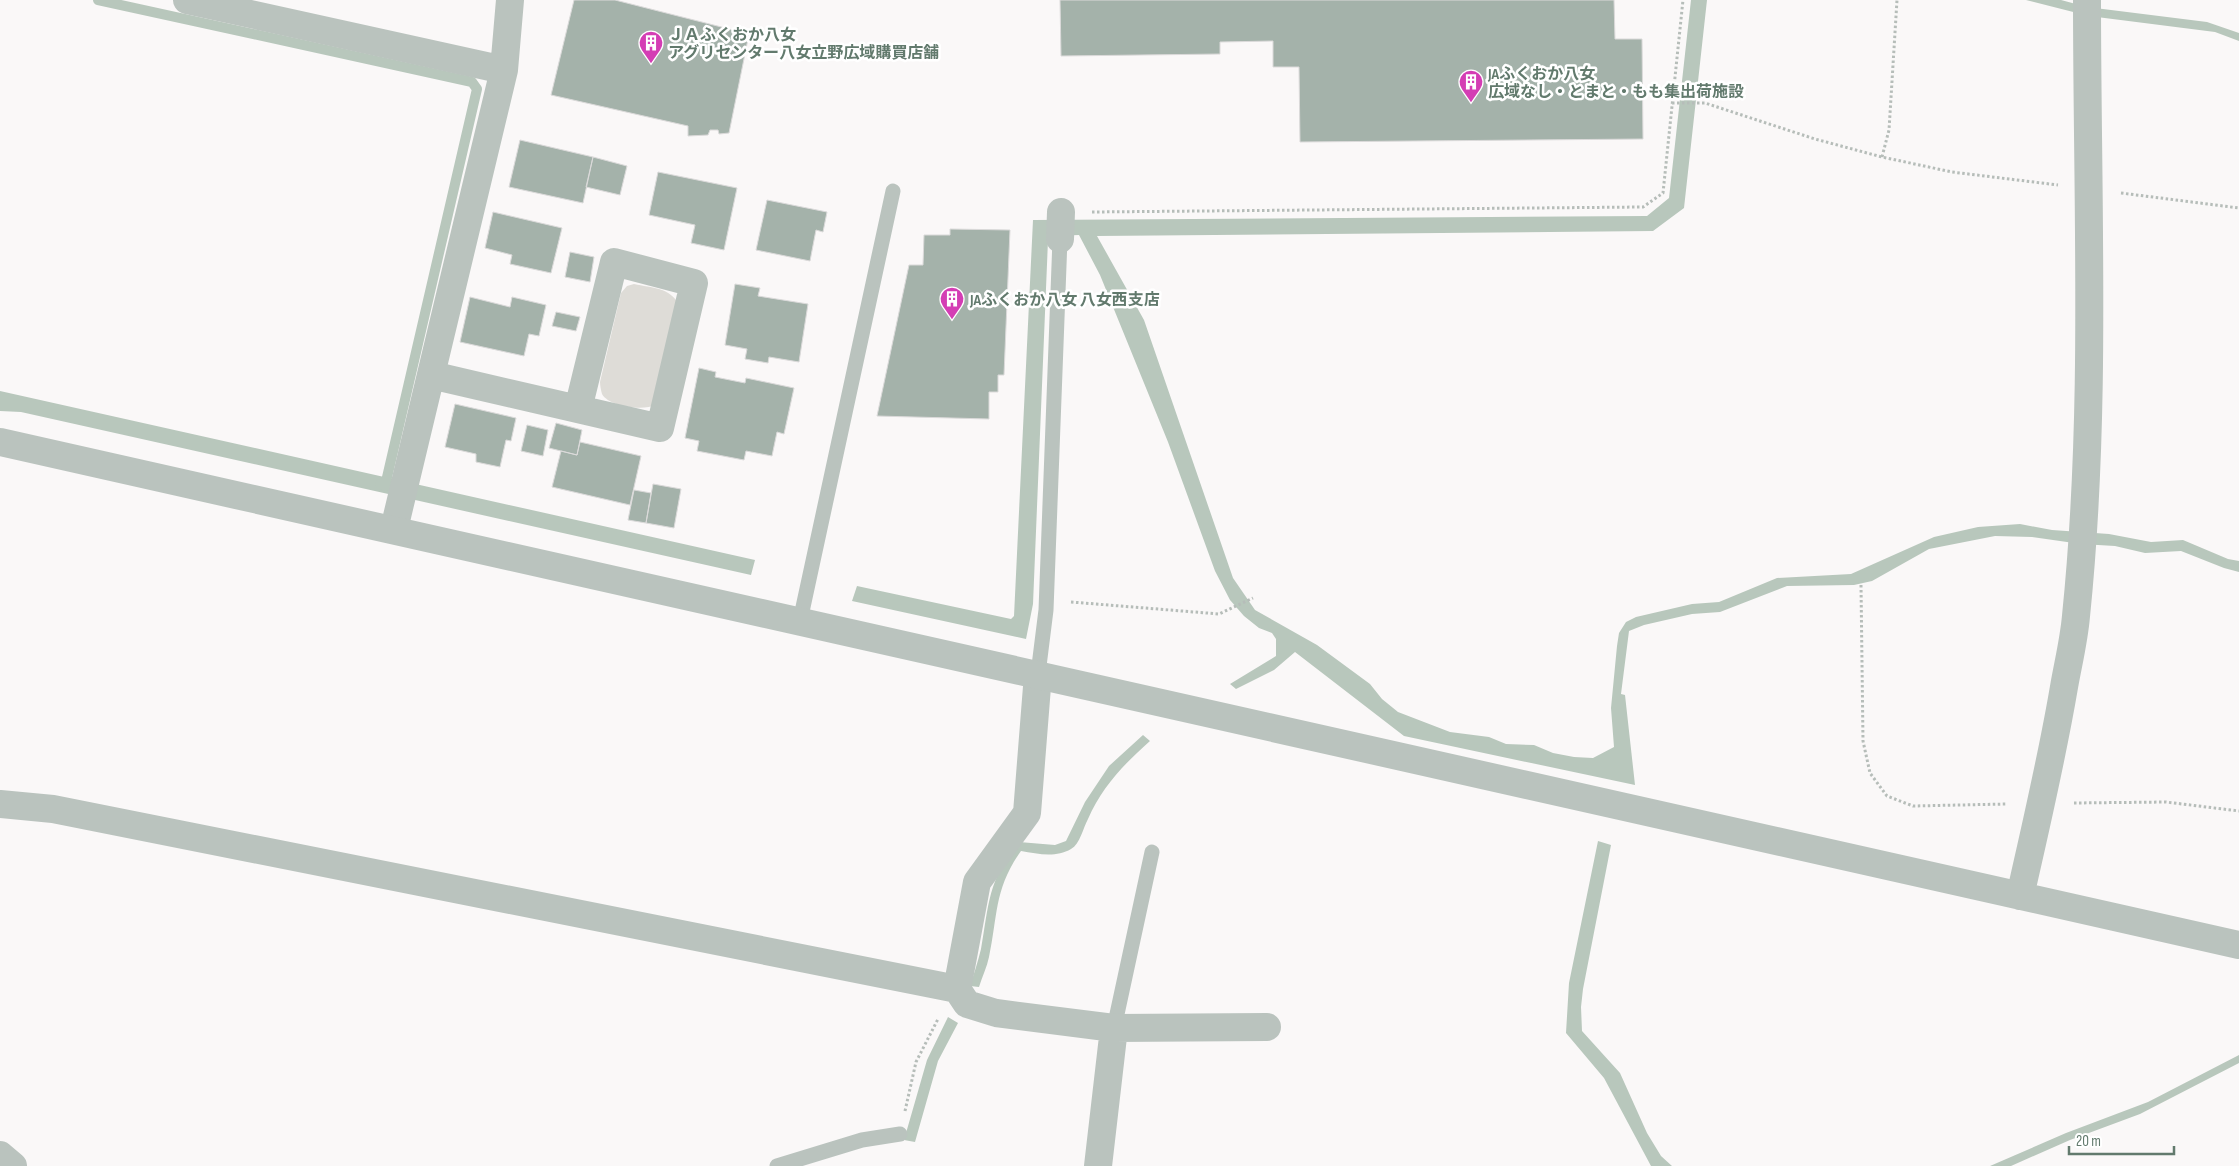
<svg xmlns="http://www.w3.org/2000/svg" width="2239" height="1166" font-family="'Sofia Sans Condensed','Noto Sans JP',sans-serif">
	<rect width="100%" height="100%" fill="#faf8f8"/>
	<path fill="#dedcd7" d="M 634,284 C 652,288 670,287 679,305 L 655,405 C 644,411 609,407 602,394 C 601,391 600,385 600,382 L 621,293 L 627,286 Z"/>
	<path fill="#b8c7bc" d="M 1691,0 L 1707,0 L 1684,208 L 1653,231 L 1097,236 L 1144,320 L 1233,578 L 1255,610 L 1317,645 L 1370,684 L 1382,699 L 1398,712 L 1450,732 L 1489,737 L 1506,744 L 1534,745 L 1553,753 L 1574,757 L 1593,758 L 1614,747 L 1611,708 L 1617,646 L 1619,633 L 1626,622 L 1636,617 L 1692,604 L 1719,602 L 1777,578 L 1851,574 L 1934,537 L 1978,527 L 2020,524 L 2052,530 L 2109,534 L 2151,542 L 2183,540 L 2228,559 L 2239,561 L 2239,572 L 2224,568 L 2181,551 L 2145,553 L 2115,546 L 2081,544 L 2032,537 L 1995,536 L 1929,549 L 1872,581 L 1854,585 L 1787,586 L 1720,612 L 1692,614 L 1644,625 L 1629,631 L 1621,694 L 1625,695 L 1635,785 L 1404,736 L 1295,652 L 1274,670 L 1236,689 L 1230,684 L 1276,656 L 1276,639 L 1272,633 L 1259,628 L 1244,616 L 1230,600 L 1215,571 L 1168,442 L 1100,275 L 1079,235 L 1053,236 L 1048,240 L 1033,604 L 1026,639 L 852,601 L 857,586 L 1011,619 L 1014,616 L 1033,220 L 1647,216 L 1669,198 Z
		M 2026,0 L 2061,0 L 2087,7 L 2207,22 L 2239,33 L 2239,41 L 2215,32 L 2089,16 Z
		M 0,391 L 755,560 L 751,575 L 21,412 L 0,411 Z
		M 1143,735 L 1150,741 C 1124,764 1102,787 1088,819 C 1083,828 1080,844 1071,849 C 1056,858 1038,854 1021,851 C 994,889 998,915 989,957 C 987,967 982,977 979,987 L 970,986 C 974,974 978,961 981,949 C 989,904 988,879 1019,842 L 1055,845 L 1066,841 L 1085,802 L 1109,766 Z
		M 1598,841 L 1611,845 L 1583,989 L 1581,1007 L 1582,1031 L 1620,1073 L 1647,1133 L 1661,1156 L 1672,1166 L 1651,1166 L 1604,1078 L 1566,1033 L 1569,983 Z
		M 948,1017 L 958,1023 L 938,1061 L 915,1142 L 904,1140 L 927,1060 Z
		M 2239,1055 L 2239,1063 L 2140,1114 L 2070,1140 L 2011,1166 L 1990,1166 L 2066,1133 L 2148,1102 Z"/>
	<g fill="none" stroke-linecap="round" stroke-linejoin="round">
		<path stroke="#b8c7bc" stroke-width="10" d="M 98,0 L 472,82 L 477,89 L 385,486 L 380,484"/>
	</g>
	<path fill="#a4b2aa" stroke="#dbdada" d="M 574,0 L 615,0 L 749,34 L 729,133 L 719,134 L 718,130 L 710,130 L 708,135 L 688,136 L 688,126 L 551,95 Z
		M 1060,0 L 1614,0 L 1615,39 L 1642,39 L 1643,139 L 1300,142 L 1299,67 L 1273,67 L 1273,41 L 1220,42 L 1220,54 L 1061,56 Z
		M 520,140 L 593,157 L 583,203 L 509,187 Z
		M 593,157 L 627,166 L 620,195 L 586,187 Z
		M 658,172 L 737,188 L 724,250 L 691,243 L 695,225 L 649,215 Z
		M 767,200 L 827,212 L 823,232 L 816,230 L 810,261 L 756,250 Z
		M 493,212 L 562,228 L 551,273 L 510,264 L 512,255 L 485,248 Z
		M 950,229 L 1010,230 L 1004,375 L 998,375 L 998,392 L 989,392 L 989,419 L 877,416 L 909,265 L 923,265 L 924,235 L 950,235 Z
		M 570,252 L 594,257 L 590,282 L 565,277 Z
		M 735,284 L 760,288 L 758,296 L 808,304 L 799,362 L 769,357 L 768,363 L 745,359 L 747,349 L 725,345 Z
		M 470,297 L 510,307 L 512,297 L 546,305 L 539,336 L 529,334 L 524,356 L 460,342 Z
		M 556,312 L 580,317 L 576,331 L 552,326 Z
		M 699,368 L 716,372 L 715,377 L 745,383 L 746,378 L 794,388 L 784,434 L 777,432 L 772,456 L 746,451 L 744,460 L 697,451 L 699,441 L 685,438 Z
		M 455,404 L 516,418 L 511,441 L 506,440 L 500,467 L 476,462 L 476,454 L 445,447 Z
		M 556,423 L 582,430 L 577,455 L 549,448 Z
		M 527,425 L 548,430 L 543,456 L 521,451 Z
		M 580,442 L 641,456 L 630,505 L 552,487 L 561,451 L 577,455 Z
		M 653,484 L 681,489 L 674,528 L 646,523 Z
		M 634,490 L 651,493 L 646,523 L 628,520 Z"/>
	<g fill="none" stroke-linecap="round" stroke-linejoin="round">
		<path stroke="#b6bdb9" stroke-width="3" stroke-dasharray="2.5 2.5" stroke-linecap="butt" d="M 1672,103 L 1705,103 L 1815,139 L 1882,157 L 1952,172 L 2058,185
			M 1882,157 L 1889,130 L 1897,0
			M 2121,193 L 2239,208
			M 1092,212 L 1643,207 L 1663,193 L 1683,0
			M 1861,585 L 1863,741 L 1870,773 L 1887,796 L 1913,806 L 2007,804
			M 1071,602 L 1219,614 L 1253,598
			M 2074,803 L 2166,802 L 2239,811
			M 905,1111 L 916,1062 L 938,1019"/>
		<path stroke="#bac3be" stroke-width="15" d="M 800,621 L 893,191
			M 1038,674 L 1046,610 L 1060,239
			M 1114,1028 L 1152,852
			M 777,1166 L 862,1140 L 900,1134"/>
		<path stroke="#bac3be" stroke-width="28" d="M 187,0 L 504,70
			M 1060,239 L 1061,212
			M 431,375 L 660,428 L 694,283 L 614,262 L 578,409
			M 394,529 L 504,70 L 510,0
			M 0,804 L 53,809 L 957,989 L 967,1004 L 996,1013 L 1114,1028 L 1098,1166
			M 957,989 L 977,882 L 1027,813 L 1038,674
			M 1114,1028 L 1267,1027"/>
		<path stroke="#bac3be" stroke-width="28" d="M 0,442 L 2239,945
			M 2020,896 C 2036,826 2052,758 2064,687 C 2068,664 2074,640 2076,616 C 2097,412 2087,205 2087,0
			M 0,1155 L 13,1166"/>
	</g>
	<defs>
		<symbol id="building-pin" viewBox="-11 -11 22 30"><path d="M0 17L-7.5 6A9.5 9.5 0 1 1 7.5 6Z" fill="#d43db4" stroke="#fff"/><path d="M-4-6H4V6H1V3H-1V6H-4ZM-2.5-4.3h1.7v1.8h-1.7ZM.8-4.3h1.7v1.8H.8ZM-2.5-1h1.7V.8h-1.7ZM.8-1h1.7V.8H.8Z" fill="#fff"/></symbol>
	</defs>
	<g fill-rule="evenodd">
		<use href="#building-pin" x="637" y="29" width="28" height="38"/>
		<use href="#building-pin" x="1457" y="68" width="28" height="38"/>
		<use href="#building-pin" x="938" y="285" width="28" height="38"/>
	</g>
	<g text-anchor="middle" stroke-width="5" stroke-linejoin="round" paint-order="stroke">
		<g font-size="16" font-weight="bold" fill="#627a6d" stroke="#fff" text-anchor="start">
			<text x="668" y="40">ＪＡふくおか八女<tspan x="668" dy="18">アグリセンター八女立野広域購買店舗</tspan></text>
			<text x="1488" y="79">JAふくおか八女<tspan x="1488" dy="18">広域なし・とまと・もも集出荷施設</tspan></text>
			<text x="970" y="305">JAふくおか八女 八女西支店</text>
		</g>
	</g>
	<path d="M2069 1146v8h105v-8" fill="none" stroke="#627a6d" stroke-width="2.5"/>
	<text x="2076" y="1146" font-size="15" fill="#627a6d" stroke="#ffffff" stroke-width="4" paint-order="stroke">20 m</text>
</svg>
